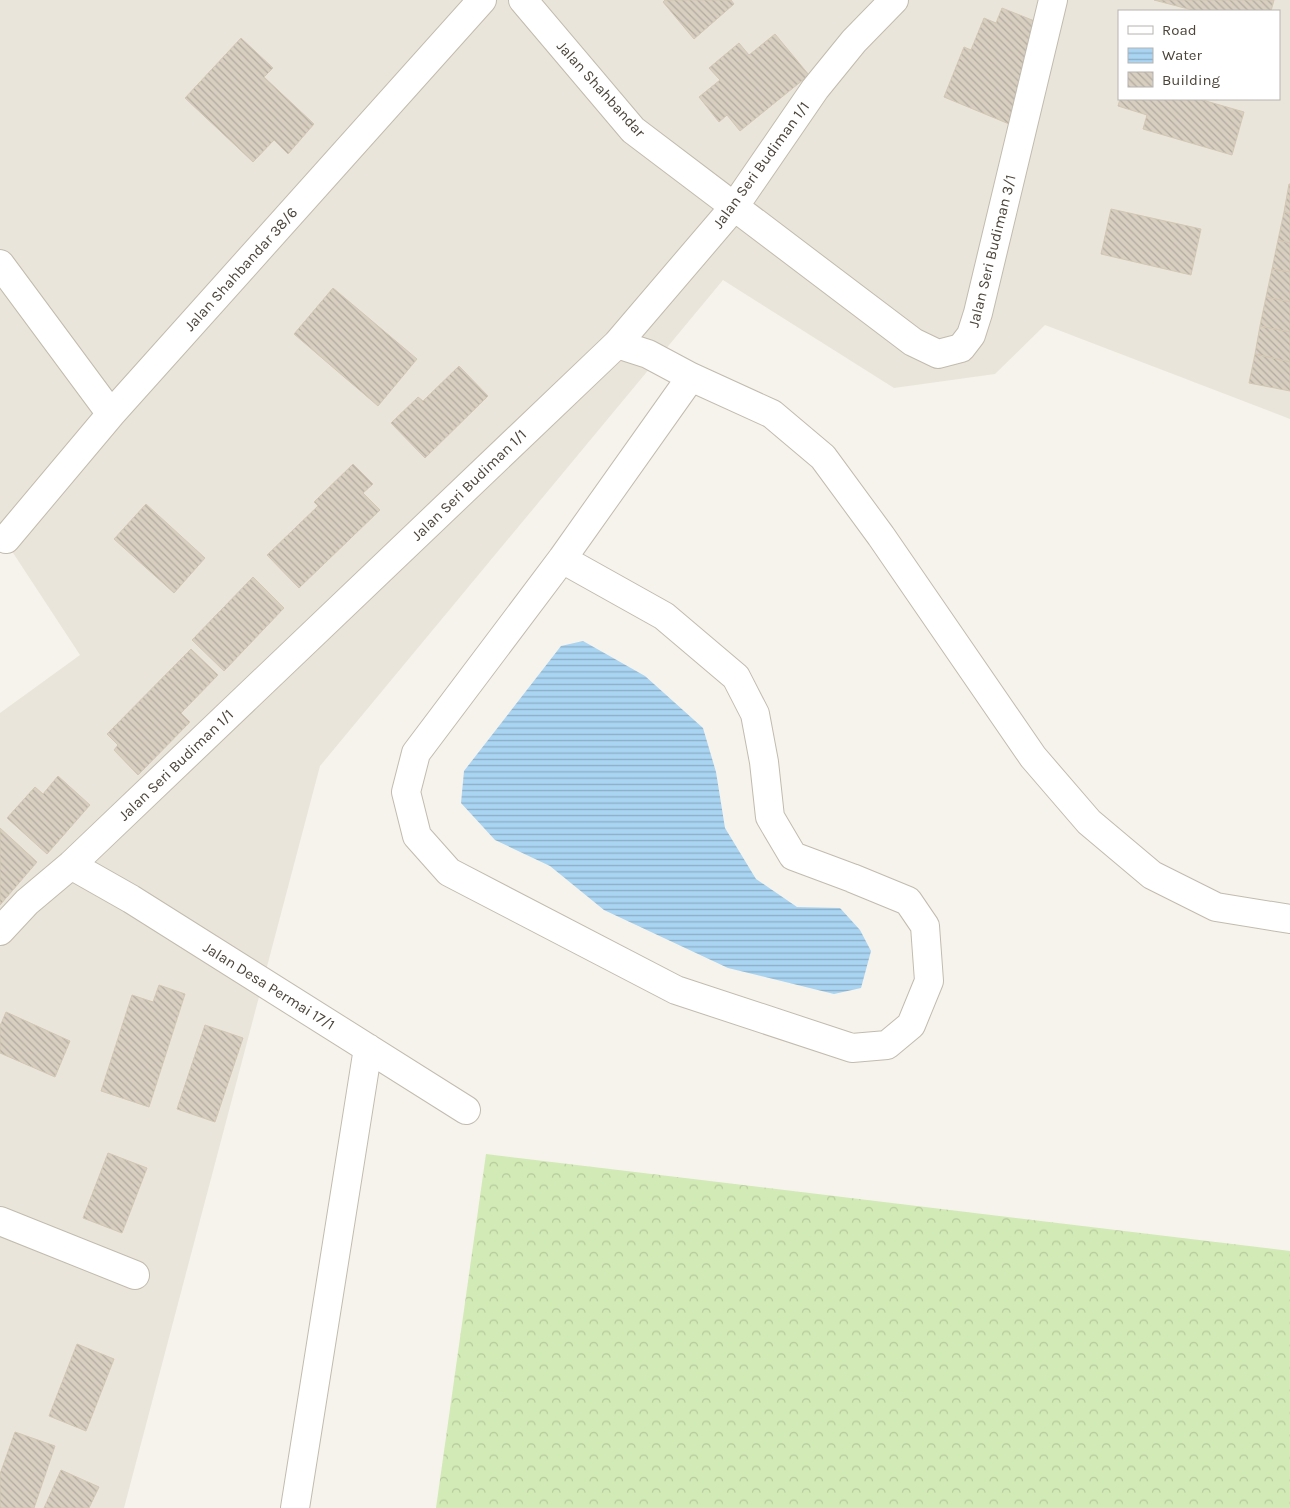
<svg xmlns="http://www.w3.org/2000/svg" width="1290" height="1508" font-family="Karla,sans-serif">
	<defs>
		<pattern id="forest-crowns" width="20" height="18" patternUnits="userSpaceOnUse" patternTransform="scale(1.25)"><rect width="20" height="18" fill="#d2eab5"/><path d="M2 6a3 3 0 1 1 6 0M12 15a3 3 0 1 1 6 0" fill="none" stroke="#b6ca9c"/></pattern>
		<pattern id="water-rules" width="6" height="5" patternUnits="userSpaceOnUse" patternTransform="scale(1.25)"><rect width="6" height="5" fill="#a9d4f2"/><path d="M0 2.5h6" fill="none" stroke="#8caec5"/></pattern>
		<pattern id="building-back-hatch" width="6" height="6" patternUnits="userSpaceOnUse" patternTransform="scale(1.25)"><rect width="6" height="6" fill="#d8cfc1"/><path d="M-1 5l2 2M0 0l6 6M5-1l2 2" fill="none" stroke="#b1aa9e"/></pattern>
	</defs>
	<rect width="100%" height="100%" fill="#f6f3ec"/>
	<path fill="#eae5da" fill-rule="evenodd" d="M 0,0 L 1290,0 L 1290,419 L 1045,325 L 995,374 L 894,388 L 723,280 L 320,766 L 124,1508 L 0,1508 L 0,713 L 80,655 L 0,533 ZM 1119,11 L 1279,11 L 1279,99 L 1119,99 Z"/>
	<path fill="url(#forest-crowns)" d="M 486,1154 L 1290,1251 L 1290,1508 L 436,1508 Z"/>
	<path fill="url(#water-rules)" d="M 583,641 L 645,676 L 703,728 L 716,772 L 725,828 L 756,879 L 797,907 L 840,908 L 860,930 L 871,951 L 861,988 L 834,994 L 728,968 L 604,910 L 550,866 L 495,840 L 461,803 L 464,771 L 561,646 Z"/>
	<path fill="url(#building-back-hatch)" stroke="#d3c7b4" d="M 665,0 L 731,0 L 734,4 L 694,39 L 663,2 Z
		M 1154,0 L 1274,0 L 1271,11 L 1196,11 Z
		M 1002,8 L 1042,24 L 1019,81 L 1031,86 L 1014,126 L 944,97 L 964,47 L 971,50 L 984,18 L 996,23 Z
		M 775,34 L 809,75 L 740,131 L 727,115 L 719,122 L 699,97 L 720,80 L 709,68 L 739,43 L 749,55 Z
		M 241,38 L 273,68 L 264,77 L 314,124 L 288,154 L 274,140 L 253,162 L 185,98 Z
		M 1120,99 L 1199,99 L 1244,112 L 1232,155 L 1143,129 L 1147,115 L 1118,106 Z
		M 1289,184 L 1290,184 L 1290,214 L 1284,212 Z
		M 1111,209 L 1201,229 L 1191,275 L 1101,254 Z
		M 1284,212 L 1290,214 L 1290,243 L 1278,240 Z
		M 1278,240 L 1290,243 L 1290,272 L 1272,269 Z
		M 1272,269 L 1290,272 L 1290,302 L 1266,297 Z
		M 333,288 L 417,359 L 378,406 L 294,334 Z
		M 1266,297 L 1290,302 L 1290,332 L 1260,326 Z
		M 1260,326 L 1290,332 L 1290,362 L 1255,354 Z
		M 1255,354 L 1290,362 L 1290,391 L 1249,383 Z
		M 459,366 L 488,396 L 425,458 L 391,423 L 418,397 L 423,401 Z
		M 353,464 L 373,484 L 363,493 L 380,510 L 299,588 L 267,555 L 318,506 L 314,502 Z
		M 146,504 L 205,558 L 174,593 L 114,539 Z
		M 253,577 L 284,608 L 224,671 L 192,640 Z
		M 191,649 L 218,675 L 181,713 L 190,722 L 138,775 L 114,750 L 118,745 L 107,734 Z
		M 58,776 L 90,805 L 47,854 L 7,818 L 35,787 L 43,794 Z
		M 0,828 L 37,862 L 0,905 Z
		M 159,985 L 185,994 L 149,1107 L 101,1091 L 132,995 L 153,1002 Z
		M 6,1012 L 70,1041 L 55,1077 L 0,1053 L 0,1026 Z
		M 205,1025 L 243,1038 L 215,1122 L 177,1109 Z
		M 108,1153 L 147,1168 L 122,1233 L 83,1218 Z
		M 77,1344 L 114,1359 L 86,1431 L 49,1416 Z
		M 15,1432 L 55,1446 L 34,1508 L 0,1508 L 0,1474 Z
		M 61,1470 L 99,1487 L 89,1508 L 44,1508 Z"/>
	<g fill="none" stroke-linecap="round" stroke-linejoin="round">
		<defs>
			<path id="minor" d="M 523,0 L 633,130 L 913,342 L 938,354 L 961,348 L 971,335 L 978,313 L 1053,0
				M 0,264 L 111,414
				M 617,344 L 648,354 L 691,377 L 772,414 L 823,457 L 881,536 L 1033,757 L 1089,822 L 1152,875 L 1216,907 L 1290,919
				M 6,539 L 111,414 L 482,0
				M 562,559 L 664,616 L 736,677 L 755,714 L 764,762 L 770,817 L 793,856 L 852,878 L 908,901 L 925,926 L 929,981 L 911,1025 L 887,1045 L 852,1048 L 676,990 L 449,872 L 417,836 L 406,792 L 416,753 L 562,559 L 691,377
				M 71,865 L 131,899 L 466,1110
				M 0,931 L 27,902 L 71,865 L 617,344 L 734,207 L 815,89 L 854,41 L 894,0
				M 0,1221 L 135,1275
				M 295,1508 L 368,1048"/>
		</defs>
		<use href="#minor" stroke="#c2bbae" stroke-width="30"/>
		<use href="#minor" stroke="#fff" stroke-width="28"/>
	</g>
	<g text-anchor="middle" stroke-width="4" stroke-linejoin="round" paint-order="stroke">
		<g font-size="15" fill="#4b4439" stroke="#fff">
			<text transform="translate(601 89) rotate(48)" y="5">Jalan Shahbandar</text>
			<text transform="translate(761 165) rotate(-54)" y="5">Jalan Seri Budiman 1/1</text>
			<text transform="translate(992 251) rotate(-76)" y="5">Jalan Seri Budiman 3/1</text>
			<text transform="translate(241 269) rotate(-48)" y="5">Jalan Shahbandar 38/6</text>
			<text transform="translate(469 485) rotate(-44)" y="5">Jalan Seri Budiman 1/1</text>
			<text transform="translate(176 765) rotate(-44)" y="5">Jalan Seri Budiman 1/1</text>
			<text transform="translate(269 986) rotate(32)" y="5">Jalan Desa Permai 17/1</text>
		</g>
	</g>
	<rect x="1118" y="10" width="162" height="90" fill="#ffffff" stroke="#b7b4b0"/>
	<rect x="1128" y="26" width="25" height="8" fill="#ffffff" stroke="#b7b4b0"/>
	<text x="1162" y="35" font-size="15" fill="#4b4439">Road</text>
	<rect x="1128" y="48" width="25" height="15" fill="url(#water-rules)" stroke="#b7b4b0"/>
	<text x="1162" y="60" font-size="15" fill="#4b4439">Water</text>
	<rect x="1128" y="72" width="25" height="15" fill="url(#building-back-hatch)" stroke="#b7b4b0"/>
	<text x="1162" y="85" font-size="15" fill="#4b4439">Building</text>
</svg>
